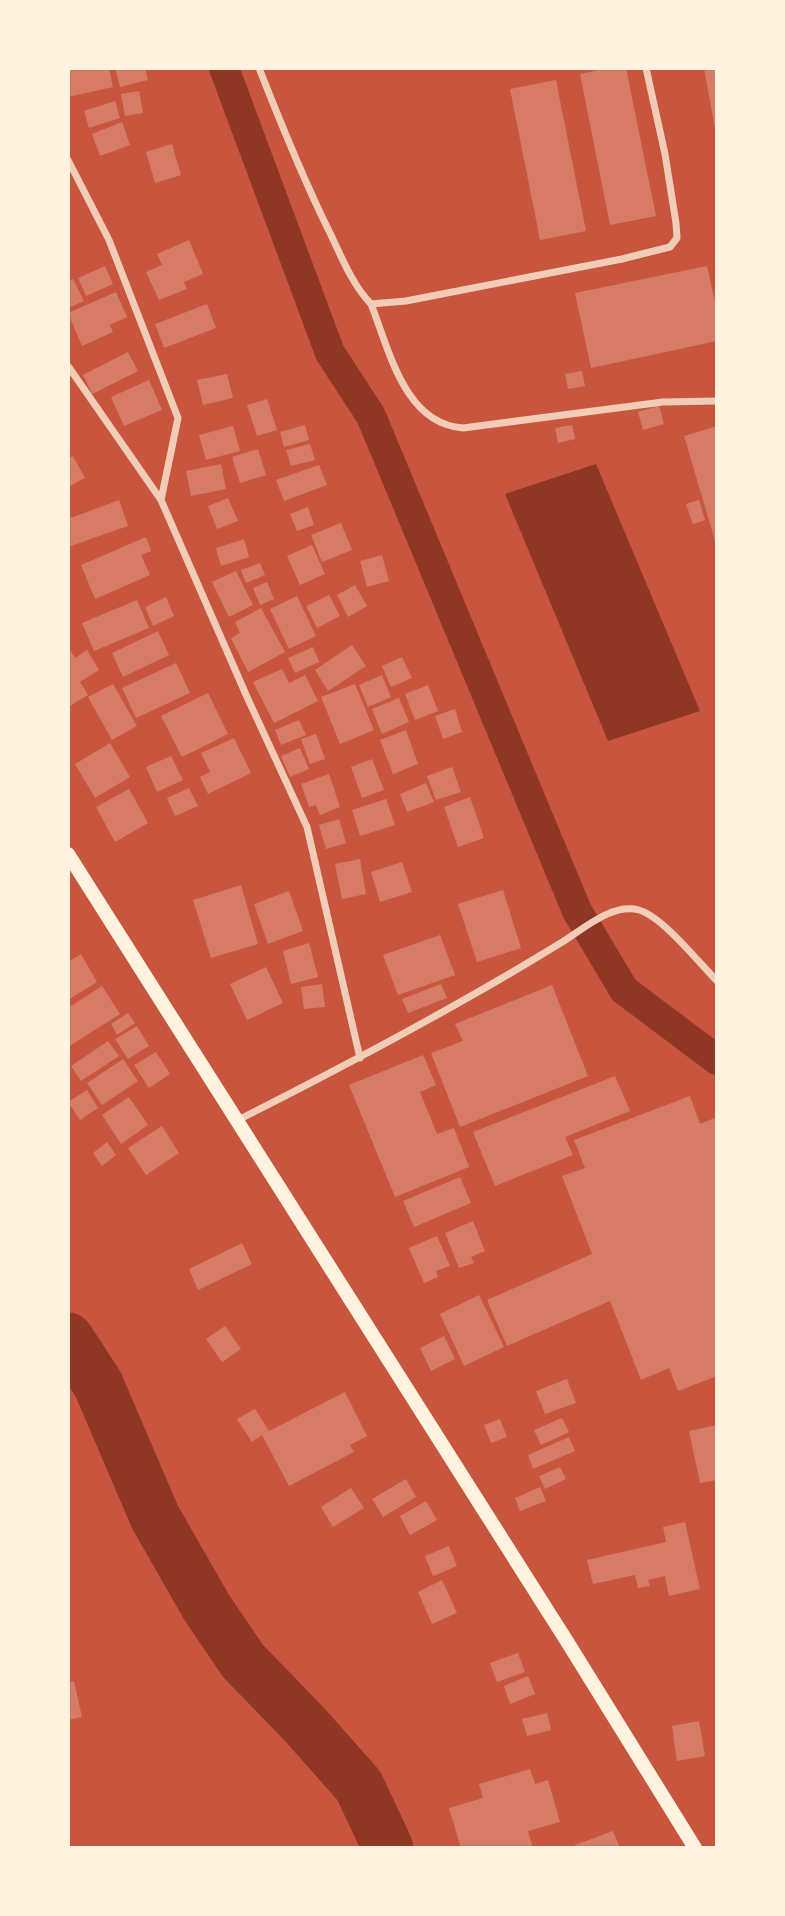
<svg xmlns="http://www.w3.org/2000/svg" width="785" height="1916" font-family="'DejaVu Sans',sans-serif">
	<rect width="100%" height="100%" fill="#c8553d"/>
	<path fill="#8f3625" d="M 596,464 L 700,711 L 608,741 L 505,494 Z"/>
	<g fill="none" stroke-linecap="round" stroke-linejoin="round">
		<path stroke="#8f3625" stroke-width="30" d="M 224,68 L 330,353 L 371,416 L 577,911 L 624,990 L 717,1060"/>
		<path stroke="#8f3625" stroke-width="51" d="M 68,1338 L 98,1384 L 155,1517 L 207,1608 L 243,1661 L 306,1726 L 359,1786 L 388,1848"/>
	</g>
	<path fill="#d67c66" d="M 68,68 L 109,68 L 113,87 L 68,97 Z
		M 115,68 L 145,68 L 148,80 L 120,87 Z
		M 608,68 L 626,68 L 656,216 L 610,225 L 580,74 Z
		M 704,68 L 717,68 L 717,129 L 715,129 Z
		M 556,80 L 586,231 L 540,240 L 510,89 Z
		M 139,91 L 143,113 L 125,116 L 121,94 Z
		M 115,101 L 120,118 L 89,128 L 84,111 Z
		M 122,122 L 130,145 L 100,156 L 92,134 Z
		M 172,144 L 181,175 L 155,183 L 146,152 Z
		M 189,240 L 203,274 L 184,282 L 187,289 L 159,300 L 146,272 L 162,265 L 157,254 Z
		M 105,266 L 113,284 L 86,296 L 78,278 Z
		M 707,266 L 717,310 L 717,341 L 591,368 L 575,293 Z
		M 73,279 L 84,301 L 68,308 L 68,281 Z
		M 116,292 L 127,317 L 110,325 L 113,332 L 82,346 L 68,313 Z
		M 207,304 L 216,328 L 164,348 L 155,324 Z
		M 128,352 L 138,371 L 92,394 L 83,375 Z
		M 582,371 L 585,386 L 568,389 L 565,374 Z
		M 227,374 L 233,398 L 203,405 L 197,380 Z
		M 149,380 L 162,410 L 124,426 L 111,397 Z
		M 267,399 L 277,430 L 257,436 L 247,405 Z
		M 659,406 L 664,424 L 643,430 L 638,412 Z
		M 305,425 L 309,440 L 284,447 L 280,432 Z
		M 572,425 L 575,439 L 558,443 L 555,428 Z
		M 233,426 L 240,451 L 206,460 L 199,435 Z
		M 717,426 L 717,544 L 716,544 L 684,436 Z
		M 310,444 L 315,460 L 291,466 L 286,450 Z
		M 258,449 L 266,475 L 240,483 L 232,457 Z
		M 73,456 L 85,478 L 68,487 L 68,458 Z
		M 221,464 L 226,489 L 191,496 L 186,471 Z
		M 319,465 L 327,485 L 284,501 L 276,480 Z
		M 228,498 L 238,521 L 217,529 L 208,506 Z
		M 119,500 L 128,526 L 68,547 L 68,519 Z
		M 699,500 L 705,520 L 693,524 L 686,504 Z
		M 308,507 L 314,525 L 297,531 L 290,514 Z
		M 341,523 L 352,550 L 322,562 L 311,535 Z
		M 146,537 L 151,551 L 141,555 L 150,575 L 95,599 L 81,565 Z
		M 244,539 L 249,557 L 221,566 L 216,548 Z
		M 312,545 L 325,574 L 300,585 L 287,556 Z
		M 382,555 L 389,581 L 367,587 L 360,561 Z
		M 260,563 L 265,575 L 246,583 L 241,570 Z
		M 236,571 L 253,605 L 229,617 L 212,582 Z
		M 267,582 L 274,599 L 260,605 L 253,588 Z
		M 355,585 L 367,606 L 348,617 L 337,595 Z
		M 329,595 L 340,616 L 317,628 L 306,606 Z
		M 297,596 L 316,636 L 289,649 L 270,609 Z
		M 166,597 L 174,616 L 153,626 L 145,607 Z
		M 137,600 L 149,628 L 94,651 L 82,623 Z
		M 261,608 L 285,652 L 248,672 L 231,638 L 240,633 L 235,622 Z
		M 158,631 L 169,655 L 123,677 L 112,653 Z
		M 352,645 L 366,666 L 328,691 L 315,670 Z
		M 313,647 L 319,662 L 295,673 L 288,658 Z
		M 70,650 L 75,658 L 87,650 L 99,670 L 80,682 L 88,695 L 68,707 Z
		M 402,657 L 412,678 L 391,687 L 382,666 Z
		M 176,663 L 190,693 L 136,718 L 122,688 Z
		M 282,669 L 289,683 L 305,675 L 318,701 L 274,723 L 253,682 Z
		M 382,675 L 391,697 L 368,707 L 359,685 Z
		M 113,684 L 137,726 L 112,740 L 88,697 Z
		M 355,684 L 374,730 L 340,744 L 321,697 Z
		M 428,685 L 438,711 L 415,720 L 405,694 Z
		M 208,693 L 228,734 L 182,757 L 161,716 Z
		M 399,698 L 409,722 L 382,734 L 372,709 Z
		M 455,709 L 462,732 L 443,739 L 435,716 Z
		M 299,720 L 306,735 L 281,745 L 275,730 Z
		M 406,730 L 418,764 L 393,774 L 380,740 Z
		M 316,734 L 325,759 L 310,764 L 301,739 Z
		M 234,738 L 251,773 L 208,794 L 200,777 L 210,772 L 201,753 Z
		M 110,743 L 130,777 L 95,798 L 75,764 Z
		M 300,748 L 309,769 L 290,777 L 281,756 Z
		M 171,756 L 183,780 L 157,792 L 146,767 Z
		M 372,759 L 384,790 L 362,798 L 351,767 Z
		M 452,767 L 461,792 L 436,800 L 427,776 Z
		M 329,774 L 340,807 L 320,815 L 316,805 L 309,807 L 301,784 Z
		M 426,783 L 434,802 L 407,812 L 400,794 Z
		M 189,788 L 198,806 L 175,816 L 167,798 Z
		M 129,789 L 148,823 L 115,842 L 96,807 Z
		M 470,797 L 484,838 L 458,847 L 444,807 Z
		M 386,799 L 395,825 L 360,836 L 352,810 Z
		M 339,819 L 346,843 L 326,849 L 319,825 Z
		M 360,859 L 366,894 L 342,899 L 335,864 Z
		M 402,862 L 412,892 L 380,902 L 371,872 Z
		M 241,885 L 258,944 L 211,958 L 193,900 Z
		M 503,890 L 521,948 L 477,962 L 458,904 Z
		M 289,891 L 303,931 L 268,944 L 254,904 Z
		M 440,935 L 455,975 L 398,995 L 383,955 Z
		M 309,943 L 318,977 L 291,984 L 283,951 Z
		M 81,954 L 97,982 L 68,1000 L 68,962 Z
		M 266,967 L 283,1003 L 247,1020 L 230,984 Z
		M 322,984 L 325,1007 L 304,1009 L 301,987 Z
		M 441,984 L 447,998 L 408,1013 L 402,999 Z
		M 552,985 L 588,1076 L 460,1127 L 431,1053 L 463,1041 L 455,1024 Z
		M 102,986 L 120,1014 L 68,1047 L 68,1008 Z
		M 128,1013 L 135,1023 L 117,1035 L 111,1024 Z
		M 137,1026 L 149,1046 L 128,1059 L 115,1039 Z
		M 108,1041 L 119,1056 L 81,1081 L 71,1066 Z
		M 156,1052 L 170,1074 L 149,1088 L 134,1065 Z
		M 423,1055 L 436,1085 L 420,1092 L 437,1134 L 454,1128 L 469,1167 L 395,1197 L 349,1085 Z
		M 123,1059 L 138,1081 L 102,1105 L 87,1083 Z
		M 615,1076 L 630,1111 L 565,1137 L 573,1155 L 495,1186 L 473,1132 Z
		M 87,1090 L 98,1108 L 80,1120 L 68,1102 Z
		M 690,1096 L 700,1124 L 717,1117 L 717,1376 L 678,1391 L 669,1368 L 641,1380 L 610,1301 L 507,1346 L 487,1300 L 592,1254 L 562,1176 L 585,1168 L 574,1140 Z
		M 129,1097 L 148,1125 L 121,1144 L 102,1115 Z
		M 162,1126 L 179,1153 L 146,1175 L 128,1148 Z
		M 107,1142 L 116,1155 L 102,1166 L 93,1153 Z
		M 460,1177 L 471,1203 L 414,1227 L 403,1201 Z
		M 473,1221 L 485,1251 L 471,1257 L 474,1263 L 459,1268 L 445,1233 Z
		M 437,1236 L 450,1266 L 436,1271 L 438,1277 L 424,1283 L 409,1248 Z
		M 242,1243 L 252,1264 L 198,1290 L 189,1269 Z
		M 479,1295 L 504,1347 L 464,1366 L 440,1314 Z
		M 225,1326 L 241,1349 L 222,1362 L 206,1339 Z
		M 444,1336 L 455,1359 L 431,1371 L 420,1348 Z
		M 567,1379 L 576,1403 L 545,1414 L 536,1391 Z
		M 345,1392 L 367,1436 L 350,1445 L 354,1452 L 289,1486 L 262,1435 L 252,1442 L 237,1419 L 255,1409 L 269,1431 Z
		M 562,1418 L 569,1432 L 541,1445 L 534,1430 Z
		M 500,1419 L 507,1437 L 491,1443 L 484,1425 Z
		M 717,1425 L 717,1480 L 700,1483 L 689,1431 Z
		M 569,1437 L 575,1451 L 533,1469 L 528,1455 Z
		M 560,1467 L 566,1479 L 545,1489 L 539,1476 Z
		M 406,1479 L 416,1497 L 383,1517 L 372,1499 Z
		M 540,1487 L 546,1501 L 520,1511 L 515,1498 Z
		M 351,1488 L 364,1508 L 333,1527 L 321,1507 Z
		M 426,1501 L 437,1520 L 410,1535 L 400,1516 Z
		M 685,1522 L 700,1589 L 669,1596 L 665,1576 L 648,1580 L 650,1586 L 638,1588 L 635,1575 L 593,1584 L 587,1560 L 666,1542 L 663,1527 Z
		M 449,1546 L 457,1566 L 433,1576 L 425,1556 Z
		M 442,1580 L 457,1613 L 432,1624 L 418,1592 Z
		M 518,1653 L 525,1672 L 497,1682 L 490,1663 Z
		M 528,1676 L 535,1694 L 510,1704 L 504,1686 Z
		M 74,1681 L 82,1717 L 68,1720 L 68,1683 Z
		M 547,1713 L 551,1730 L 527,1736 L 522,1719 Z
		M 699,1721 L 705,1756 L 677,1761 L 672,1726 Z
		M 530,1769 L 535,1784 L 548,1780 L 560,1822 L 528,1831 L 533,1848 L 461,1848 L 449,1808 L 483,1798 L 479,1784 Z
		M 613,1831 L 620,1848 L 576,1848 L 575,1845 Z"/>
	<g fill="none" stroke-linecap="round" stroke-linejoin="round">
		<path stroke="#f1ccb7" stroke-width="7" d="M 259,68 C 281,124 303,179 330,233 C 342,258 352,284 371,304 L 406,301 L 622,259 L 670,247 L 677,238 L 676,223 L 665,154 L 646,68
			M 68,160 L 109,240 L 178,418 L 161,500
			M 371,304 C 389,349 404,424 463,428 L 663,402 L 717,401
			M 68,366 L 161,500 L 247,697 L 307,827 L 360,1058
			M 238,1120 C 347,1065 455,1008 559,944 C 581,931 612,902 639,910 C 663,917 699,963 717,981"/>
		<path stroke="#fff3e0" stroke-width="14" d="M 68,854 L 568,1643 L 695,1848"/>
	</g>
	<rect width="785" height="1916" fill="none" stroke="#fff3e0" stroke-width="140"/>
</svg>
